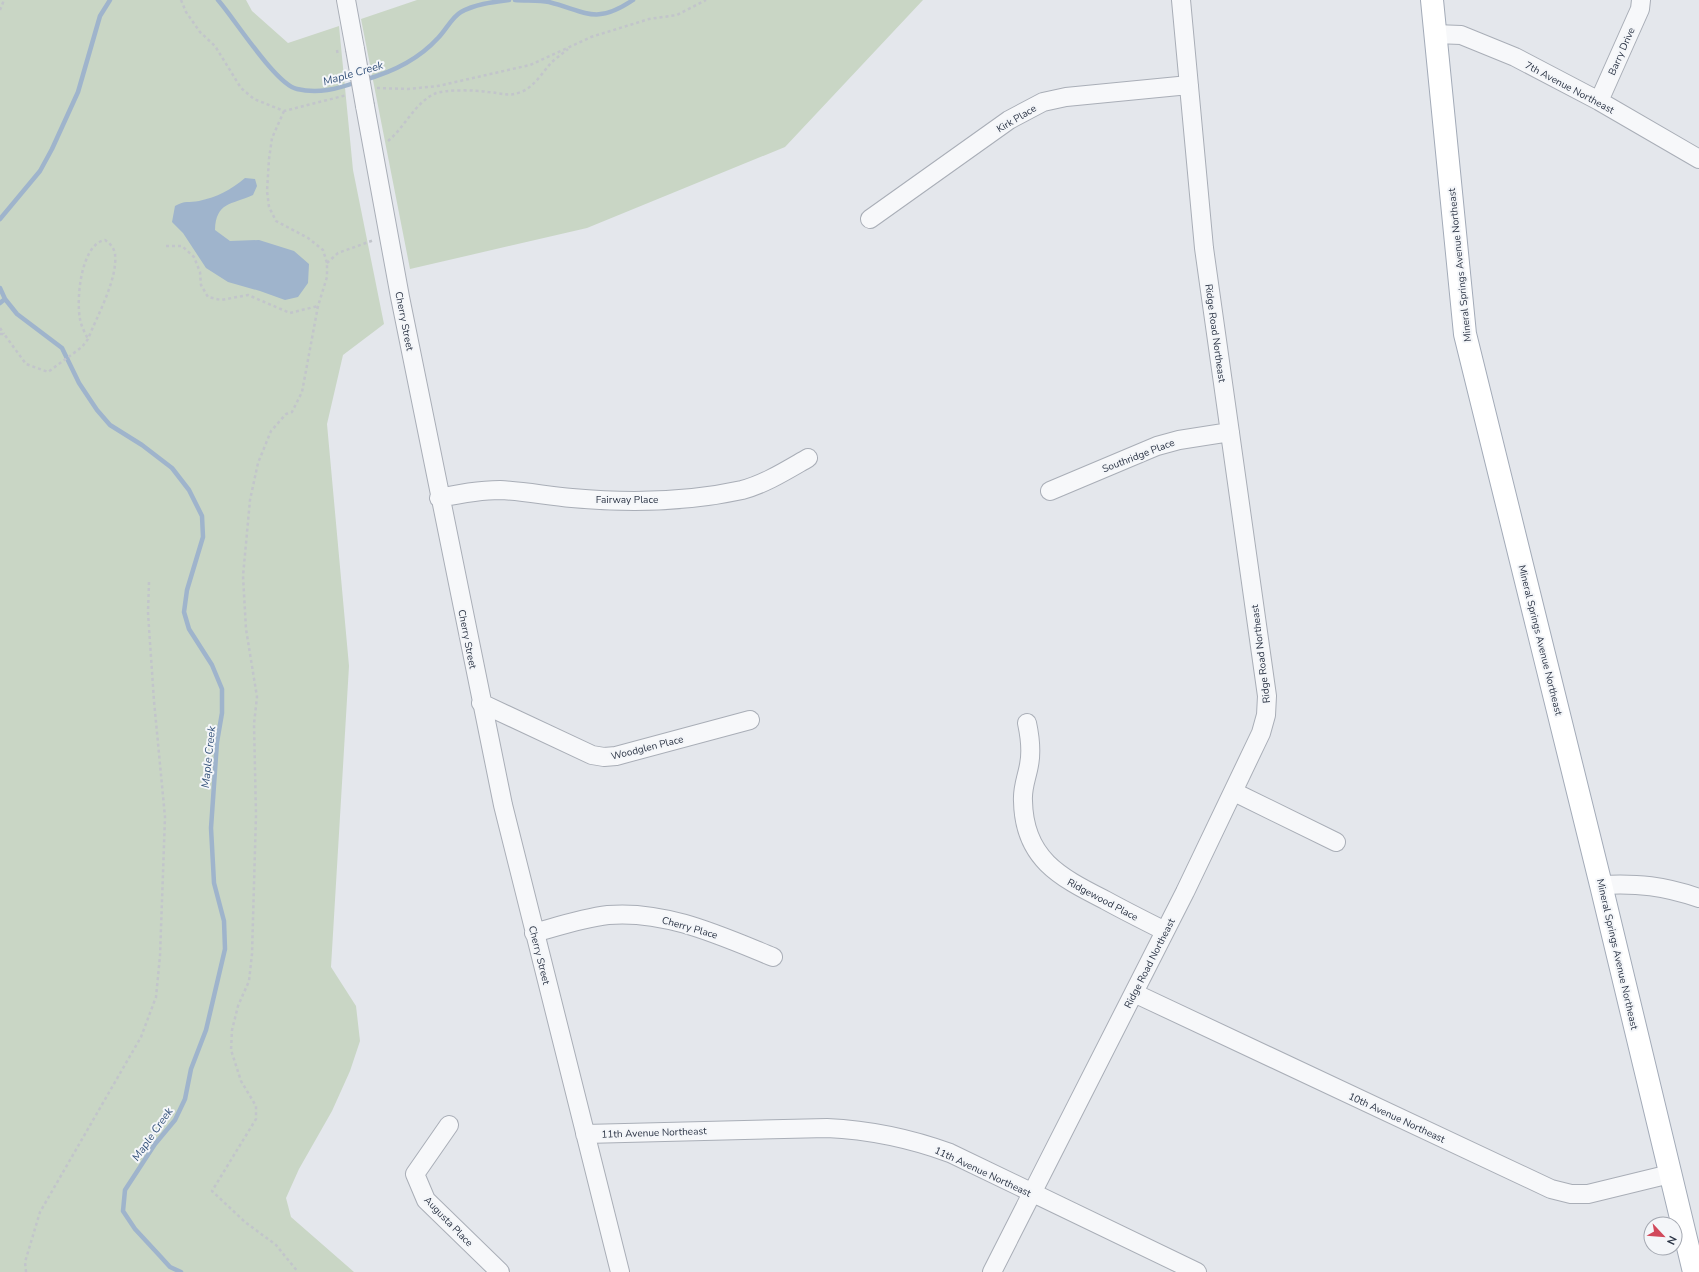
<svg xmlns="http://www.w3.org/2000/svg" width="1699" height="1272" font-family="'Nunito Sans',sans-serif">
	<rect width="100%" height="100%" fill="#e4e7ec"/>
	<path fill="#c9d6c5" d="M 0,0 L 246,0 L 252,11 L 288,43 L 339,26 L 353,170 L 384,324 L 343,355 L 327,424 L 349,666 L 331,967 L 356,1006 L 360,1041 L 350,1071 L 332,1111 L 299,1169 L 286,1198 L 291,1217 L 354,1272 L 0,1272 Z
		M 417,0 L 923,0 L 785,147 L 587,228 L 410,269 L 361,19 Z"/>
	<path fill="#9fb4cc" d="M 245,178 L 255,179 L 257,186 L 253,195 C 231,205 216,202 215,230 L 230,241 L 259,240 L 294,251 L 309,264 L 308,283 L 298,297 L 285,300 L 260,291 L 228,282 L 206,268 L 183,233 L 172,222 L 175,206 C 185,200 189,203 199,201 C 217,197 231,190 245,178 Z"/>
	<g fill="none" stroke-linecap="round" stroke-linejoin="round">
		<path stroke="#9fb4cc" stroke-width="4.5" d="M 218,0 C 234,18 276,85 297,89 C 318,94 337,89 357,82
			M 515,0 C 525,1 539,0 549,2 C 587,12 596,25 633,0
			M 364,80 C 393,72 418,60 438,38 C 446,30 452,17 461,12 C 475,4 493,2 509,0
			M 0,219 L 40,171 L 52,149 L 78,92 L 100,16 L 110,0
			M 0,288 L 5,299 L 17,314 L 62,348 L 79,383 L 97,410 L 110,425 L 142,445 L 172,468 L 189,490 L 202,516 L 203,537 L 187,590 L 184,612 L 189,629 L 212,665 L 222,689 L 222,713 L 217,742 L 211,828 L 214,883 L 224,921 L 225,949 L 206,1030 L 191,1069 L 185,1099 L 175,1120 L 155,1144 L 125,1190 L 123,1211 L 135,1229 L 160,1256 L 170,1267 L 181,1272
			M 0,303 L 5,299"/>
		<defs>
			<path id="minor" d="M 346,0 L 355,49
				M 1435,34 L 1461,35 L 1515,57 L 1599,101 L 1699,159
				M 1599,101 L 1640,9 L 1641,0
				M 365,106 L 400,297 L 503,805 L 620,1272
				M 870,219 L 1009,120 L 1043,102 L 1066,97 L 1189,85
				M 1050,491 L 1157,446 L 1179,440 L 1230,432
				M 439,498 C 459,494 479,490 500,490 C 524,491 548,496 572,498 C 628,503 688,502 742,490 C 765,484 787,470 808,458
				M 481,703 L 592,755 L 604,757 L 616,756 L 750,720
				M 1027,723 C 1030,737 1032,750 1029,765 C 1027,777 1022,788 1023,801 C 1024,859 1060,877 1105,900 C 1125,911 1145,921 1165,931
				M 1234,792 L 1336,842
				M 1601,885 C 1638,883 1664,886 1699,898
				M 534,933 C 559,926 583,918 608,915 C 666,910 721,936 773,957
				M 1134,993 L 1551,1189 L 1571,1194 L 1588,1194 L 1670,1174
				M 449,1125 L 415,1174 L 426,1200 L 500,1272
				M 585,1134 L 827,1128 C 870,1130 909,1138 950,1153 L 1197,1272
				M 992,1272 L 1185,892 L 1261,733 L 1266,715 L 1267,696 L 1204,248 L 1181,0"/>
			<path id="major" d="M 1432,0 L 1465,334 L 1601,885 L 1694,1272"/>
		</defs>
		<use href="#minor" stroke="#a9aeb7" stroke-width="20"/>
		<use href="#major" stroke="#a3abb8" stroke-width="24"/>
		<path stroke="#c2c5cb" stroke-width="2.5" stroke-dasharray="3 3" stroke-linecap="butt" d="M 181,0 L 186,12 L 200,32 L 215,46 L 241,88 L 254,99 L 284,111 L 347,95
			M 0,10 L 4,0
			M 377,88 L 408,89 L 438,86 L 530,65 L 591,37 L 649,19 L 677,15 L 706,0
			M 284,111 L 272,138 L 269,159 L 267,191 L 269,207 L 276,221 L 308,238 L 323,250 L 327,263 L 327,277 L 318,306 L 302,392 L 292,412 L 286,414 L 271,431 L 258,463 L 250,500 L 243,576 L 246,629 L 257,697 L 254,724 L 256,815 L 252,954 L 249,981 L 238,1006 L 232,1030 L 231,1050 L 241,1081 L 256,1106 L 256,1119 L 212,1191 L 245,1222 L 276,1245 L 298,1272
			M 388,141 C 405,127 414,104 434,94 C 444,89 477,90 488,92 C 501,93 509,97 521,92 C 534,87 542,73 551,63 C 556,58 562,54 568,49
			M 166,246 L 182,246 L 194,257 L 200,272 L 201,285 L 208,297 L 221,300 L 248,295 L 290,313 L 318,306
			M 327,263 L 338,253 L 374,240
			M 0,328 L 4,334
			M 0,334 L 4,334 L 26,364 L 48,372 L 82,347 L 88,339 C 97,316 118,279 115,254 C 114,248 110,243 105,240 C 81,244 76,299 80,319 C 81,326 85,333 88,339
			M 26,1272 L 25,1262 L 40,1212 L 141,1037 L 156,997 L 160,956 L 165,817 L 154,701 L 148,613 L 149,582"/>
		<use href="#minor" stroke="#f7f8fa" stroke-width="18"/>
		<use href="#major" stroke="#fff" stroke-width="22"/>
		<defs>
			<path id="minor-bridge" d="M 355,49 L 365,106"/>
		</defs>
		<use href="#minor-bridge" stroke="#a9aeb7" stroke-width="20" stroke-linecap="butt"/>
		<path stroke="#c2c5cb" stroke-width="2.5" stroke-dasharray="3 3" stroke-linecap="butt" d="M 337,50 L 338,56"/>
		<use href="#minor-bridge" stroke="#f7f8fa" stroke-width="18"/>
	</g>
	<g text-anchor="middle" stroke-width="4" stroke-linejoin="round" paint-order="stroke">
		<g font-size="10" fill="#2b3445" stroke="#f4f6f9">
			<text transform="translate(1621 51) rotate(-66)" y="4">Barry Drive</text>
			<text transform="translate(1570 87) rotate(28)" y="4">7th Avenue Northeast</text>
			<text transform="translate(1016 118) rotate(-31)" y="4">Kirk Place</text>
			<text transform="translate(1459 265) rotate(-96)" y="4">Mineral Springs Avenue Northeast</text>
			<text transform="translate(405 321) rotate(79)" y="4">Cherry Street</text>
			<text transform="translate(1216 333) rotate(82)" y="4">Ridge Road Northeast</text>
			<text transform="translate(1138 455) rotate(-21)" y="4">Southridge Place</text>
			<text x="627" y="503">Fairway Place</text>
			<text transform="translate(468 639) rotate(79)" y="4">Cherry Street</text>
			<text transform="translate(1541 640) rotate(76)" y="4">Mineral Springs Avenue Northeast</text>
			<text transform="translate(1260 654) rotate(-97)" y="4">Ridge Road Northeast</text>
			<text transform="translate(647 747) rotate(-14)" y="4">Woodglen Place</text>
			<text transform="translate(1103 899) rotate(28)" y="4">Ridgewood Place</text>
			<text transform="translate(690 927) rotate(16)" y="4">Cherry Place</text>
			<text transform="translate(1618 954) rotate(77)" y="4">Mineral Springs Avenue Northeast</text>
			<text transform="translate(540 955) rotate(76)" y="4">Cherry Street</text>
			<text transform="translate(1149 963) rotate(-63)" y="4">Ridge Road Northeast</text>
			<text transform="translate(1397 1117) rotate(25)" y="4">10th Avenue Northeast</text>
			<text transform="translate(654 1132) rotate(-2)" y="4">11th Avenue Northeast</text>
			<text transform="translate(983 1171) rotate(25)" y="4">11th Avenue Northeast</text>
			<text transform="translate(449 1221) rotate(46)" y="4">Augusta Place</text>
		</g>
		<g font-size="11" font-style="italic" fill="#34527a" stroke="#f4f6f9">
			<text transform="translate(353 73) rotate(-16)" y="4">Maple Creek</text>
			<text transform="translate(208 757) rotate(-84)" y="4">Maple Creek</text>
			<text transform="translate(152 1134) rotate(-55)" y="4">Maple Creek</text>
		</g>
	</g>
	<g transform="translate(1663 1236) rotate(116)"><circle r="19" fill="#f4f6f9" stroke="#a4a8b1"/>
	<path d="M0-3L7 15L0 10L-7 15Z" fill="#d1495b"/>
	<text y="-6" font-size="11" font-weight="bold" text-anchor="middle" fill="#2b3445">N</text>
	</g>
</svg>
